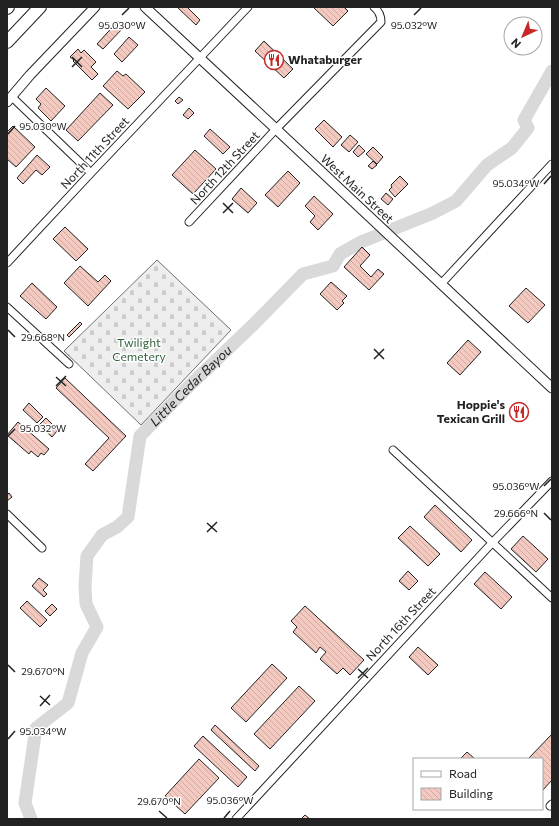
<svg xmlns="http://www.w3.org/2000/svg" width="559" height="826" font-family="Commissioner,sans-serif">
	<defs>
		<pattern id="cemetery-stones" width="16" height="16" patternUnits="userSpaceOnUse"><rect width="16" height="16" fill="#eee"/><path d="M2 7V4a2 2 0 0 1 4 0v3zM10 15v-3a2 2 0 0 1 4 0v3z" fill="#ccc"/></pattern>
		<pattern id="building-back-hatch" width="6" height="6" patternUnits="userSpaceOnUse"><rect width="6" height="6" fill="#f3c9c0"/><path d="M-1 5l2 2M0 0l6 6M5-1l2 2" fill="none" stroke="#d0aca5"/></pattern>
	</defs>
	<rect width="100%" height="100%" fill="#fff"/>
	<path fill="url(#cemetery-stones)" stroke="#6f6f6f" d="M 157,260 L 231,330 L 141,425 L 64,351 Z"/>
	<g fill="none" stroke-linecap="round" stroke-linejoin="round">
		<path stroke="#d9d9d9" stroke-width="13" id="s1" d="M 31,819 L 25,803 L 36,728 L 68,703 L 82,653 L 97,627 L 86,604 L 85,586 L 87,556 L 102,535 L 117,527 L 128,517 L 140,436 L 188,387 L 253,325 L 303,274 L 333,266 L 340,254 L 361,242 L 433,213 L 456,201 L 487,165 L 512,148 L 528,128 L 524,120 L 552,71"/>
	</g>
	<path fill="url(#building-back-hatch)" stroke="#222" d="M 177,7 L 187,7 L 200,20 L 196,25 Z
		M 313,7 L 344,7 L 348,11 L 333,26 Z
		M 118,21 L 124,27 L 103,49 L 97,44 Z
		M 129,37 L 138,45 L 122,62 L 114,54 Z
		M 264,41 L 293,69 L 284,78 L 255,51 Z
		M 78,49 L 81,53 L 84,50 L 96,62 L 91,67 L 98,74 L 92,80 L 73,61 L 74,60 L 70,57 Z
		M 117,71 L 123,76 L 126,74 L 145,92 L 128,109 L 103,86 Z
		M 46,88 L 65,106 L 51,121 L 38,108 L 41,104 L 36,99 Z
		M 100,93 L 113,105 L 78,141 L 66,130 Z
		M 179,97 L 183,100 L 178,104 L 175,101 Z
		M 189,108 L 194,113 L 188,119 L 183,115 Z
		M 324,120 L 342,137 L 333,147 L 315,129 Z
		M 13,126 L 35,147 L 16,167 L 7,159 L 7,132 Z
		M 210,129 L 230,147 L 223,154 L 204,136 Z
		M 350,135 L 358,142 L 349,152 L 341,145 Z
		M 359,145 L 365,151 L 358,157 L 353,152 Z
		M 373,147 L 383,157 L 377,164 L 366,154 Z
		M 195,150 L 216,169 L 193,194 L 172,175 Z
		M 37,155 L 50,167 L 42,175 L 36,170 L 23,184 L 17,178 Z
		M 373,161 L 377,165 L 372,169 L 368,166 Z
		M 288,171 L 300,183 L 278,207 L 265,195 Z
		M 400,176 L 408,184 L 395,197 L 389,190 L 392,187 L 391,185 Z
		M 241,188 L 257,203 L 248,213 L 232,199 Z
		M 386,193 L 393,199 L 388,205 L 381,199 Z
		M 314,196 L 333,214 L 318,230 L 310,222 L 315,216 L 305,206 Z
		M 65,227 L 88,249 L 76,261 L 53,239 Z
		M 362,247 L 370,255 L 360,266 L 371,277 L 378,269 L 384,274 L 369,290 L 344,267 Z
		M 80,266 L 98,282 L 105,275 L 111,281 L 88,306 L 64,283 Z
		M 331,282 L 347,296 L 342,301 L 344,303 L 337,310 L 320,294 Z
		M 32,283 L 57,307 L 46,319 L 20,296 Z
		M 526,288 L 545,305 L 528,323 L 509,306 Z
		M 80,322 L 82,324 L 69,337 L 67,335 Z
		M 468,340 L 481,352 L 460,375 L 447,363 Z
		M 65,378 L 126,436 L 93,471 L 85,464 L 109,438 L 56,388 Z
		M 29,403 L 43,417 L 37,423 L 23,410 Z
		M 46,418 L 54,426 L 53,427 L 57,431 L 52,437 L 39,425 Z
		M 18,422 L 49,449 L 44,455 L 41,453 L 38,457 L 31,451 L 29,454 L 7,435 Z
		M 9,493 L 12,497 L 7,501 L 7,495 Z
		M 435,505 L 472,540 L 461,552 L 424,517 Z
		M 410,526 L 440,554 L 428,566 L 398,538 Z
		M 523,536 L 548,559 L 536,572 L 511,549 Z
		M 408,571 L 418,581 L 409,590 L 399,581 Z
		M 485,572 L 512,597 L 501,609 L 474,584 Z
		M 39,578 L 48,585 L 43,590 L 47,594 L 44,597 L 32,586 Z
		M 27,601 L 47,620 L 40,627 L 20,608 Z
		M 52,604 L 57,609 L 50,616 L 45,611 Z
		M 305,606 L 364,660 L 350,675 L 343,668 L 337,674 L 320,659 L 326,652 L 320,647 L 316,653 L 293,632 L 297,627 L 291,621 Z
		M 418,647 L 438,665 L 428,675 L 409,657 Z
		M 272,664 L 287,678 L 246,722 L 231,708 Z
		M 299,686 L 315,701 L 270,749 L 254,734 Z
		M 215,725 L 259,766 L 255,771 L 211,730 Z
		M 552,734 L 552,780 L 542,791 L 542,759 L 528,759 Z
		M 203,736 L 247,777 L 238,787 L 194,746 Z
		M 467,752 L 475,759 L 460,759 Z
		M 199,759 L 219,778 L 185,814 L 165,796 Z
		M 305,815 L 310,819 L 301,819 Z"/>
	<g fill="none" stroke-linecap="round" stroke-linejoin="round">
		<defs>
			<path id="street" d="M 12,97 L 91,173
				M 189,222 L 276,129 L 381,22 C 381,15 379,11 374,7
				M 7,263 L 91,173 L 248,7
				M 441,284 L 552,164
				M 7,307 L 69,364
				M 393,450 L 552,598
				M 7,514 L 42,548
				M 550,806 L 552,804
				M 236,819 L 492,543 L 552,481"/>
			<path id="secondary" d="M 145,7 L 276,129 L 552,388
				M 7,102 L 30,75 L 95,7"/>
			<path id="highway" d="M 7,8 L 8,7
				M 7,42 L 40,7"/>
		</defs>
		<use href="#street" stroke="#222" stroke-width="9"/>
		<use href="#secondary" stroke="#222" stroke-width="11"/>
		<use href="#highway" stroke="#222" stroke-width="14"/>
		<use href="#street" stroke="#fff" stroke-width="7"/>
		<use href="#secondary" stroke="#fff" stroke-width="9"/>
		<use href="#highway" stroke="#fff" stroke-width="12"/>
	</g>
	<path fill="none" stroke="#222" stroke-width="1.5" d="M 122,15 L 129,8M 414,15 L 421,8M 72,57 L 82,67M 72,67 L 82,57M 8,134 L 15,126M 544,184 L 551,176M 223,203 L 233,213M 223,213 L 233,203M 8,330 L 15,337M 374,349 L 384,359M 374,359 L 384,349M 56,377 L 66,386M 56,386 L 66,376M 8,436 L 15,429M 544,486 L 551,479M 544,513 L 551,520M 207,523 L 217,532M 207,532 L 217,522M 8,665 L 15,672M 358,669 L 368,678M 358,678 L 368,668M 40,696 L 50,705M 40,706 L 50,695M 8,739 L 15,731M 159,811 L 167,818M 224,818 L 230,811"/>
	<defs>
		<symbol id="restaurant-ring" viewBox="-11 -11 22 22"><circle r="9.5" fill="#fff" stroke="#c62828" stroke-width="1.5"/><path d="M-5-6h1v4h1v-4h1v4h1v-4h1v5L-1.5 .5V6h-2V.5L-5-1ZM5-6V6H3V1.5H1.5Q1.5-4 5-6Z" fill="#c62828"/></symbol>
	</defs>
	<g fill-rule="evenodd">
		<use href="#restaurant-ring" x="263" y="49" width="22" height="22"/>
		<use href="#restaurant-ring" x="508" y="401" width="22" height="22"/>
	</g>
	<g text-anchor="middle" stroke-width="3" stroke-linejoin="round" paint-order="stroke">
		<g font-size="12" font-weight="bold" fill="#222" stroke="#fff" text-anchor="start">
			<text x="288" y="64">Whataburger</text>
			<text x="505" y="409" text-anchor="end">Hoppie's<tspan x="505" dy="14">Texican Grill</tspan></text>
		</g>
		<g font-size="12" fill="#222" stroke="#fff">
			<text transform="translate(95 153) rotate(-47)" y="4">North 11th Street</text>
			<text transform="translate(225 168) rotate(-47)" y="4">North 12th Street</text>
			<text transform="translate(357 189) rotate(43)" y="4">West Main Street</text>
			<text transform="translate(401 624) rotate(-47)" y="4">North 16th Street</text>
		</g>
		<g font-size="12" fill="#2f5e38" stroke="#fff">
			<text x="139" y="347">Twilight<tspan x="139" dy="14">Cemetery</tspan></text>
		</g>
		<g font-size="13" font-style="italic" fill="#222" stroke="#fff">
			<text dy="5" stroke="none"><textPath href="#s1" startOffset="500">Little Cedar Bayou</textPath></text>
		</g>
	</g>
	<g font-size="10" text-anchor="middle" fill="#222" stroke="#fff" stroke-width="3" stroke-linejoin="round" paint-order="stroke">
		<text x="122" y="29">95.030°W</text>
		<text x="414" y="29">95.032°W</text>
		<text x="43" y="130">95.030°W</text>
		<text x="516" y="187">95.034°W</text>
		<text x="43" y="341">29.668°N</text>
		<text x="43" y="432">95.032°W</text>
		<text x="516" y="490">95.036°W</text>
		<text x="516" y="517">29.666°N</text>
		<text x="43" y="675">29.670°N</text>
		<text x="43" y="735">95.034°W</text>
		<text x="230" y="804">95.036°W</text>
		<text x="159" y="805">29.670°N</text>
	</g>
	<rect width="559" height="826" fill="none" stroke="#222222" stroke-width="16"/>
	<rect x="413" y="758" width="130" height="52" fill="#ffffff" stroke="#a7a7a7"/>
	<rect x="421" y="771" width="20" height="6" fill="#ffffff" stroke="#a7a7a7"/>
	<text x="449" y="778" font-size="12" fill="#222222">Road</text>
	<rect x="421" y="788" width="20" height="12" fill="url(#building-back-hatch)" stroke="#a7a7a7"/>
	<text x="449" y="798" font-size="12" fill="#222222">Building</text>
	<g transform="translate(523 36) rotate(224)"><circle r="19" fill="#ffffff" stroke="#a7a7a7"/>
	<path d="M0-3L7 15L0 10L-7 15Z" fill="#c62828"/>
	<text y="-6" font-size="11" font-weight="bold" text-anchor="middle" fill="#222222">N</text>
	</g>
</svg>
